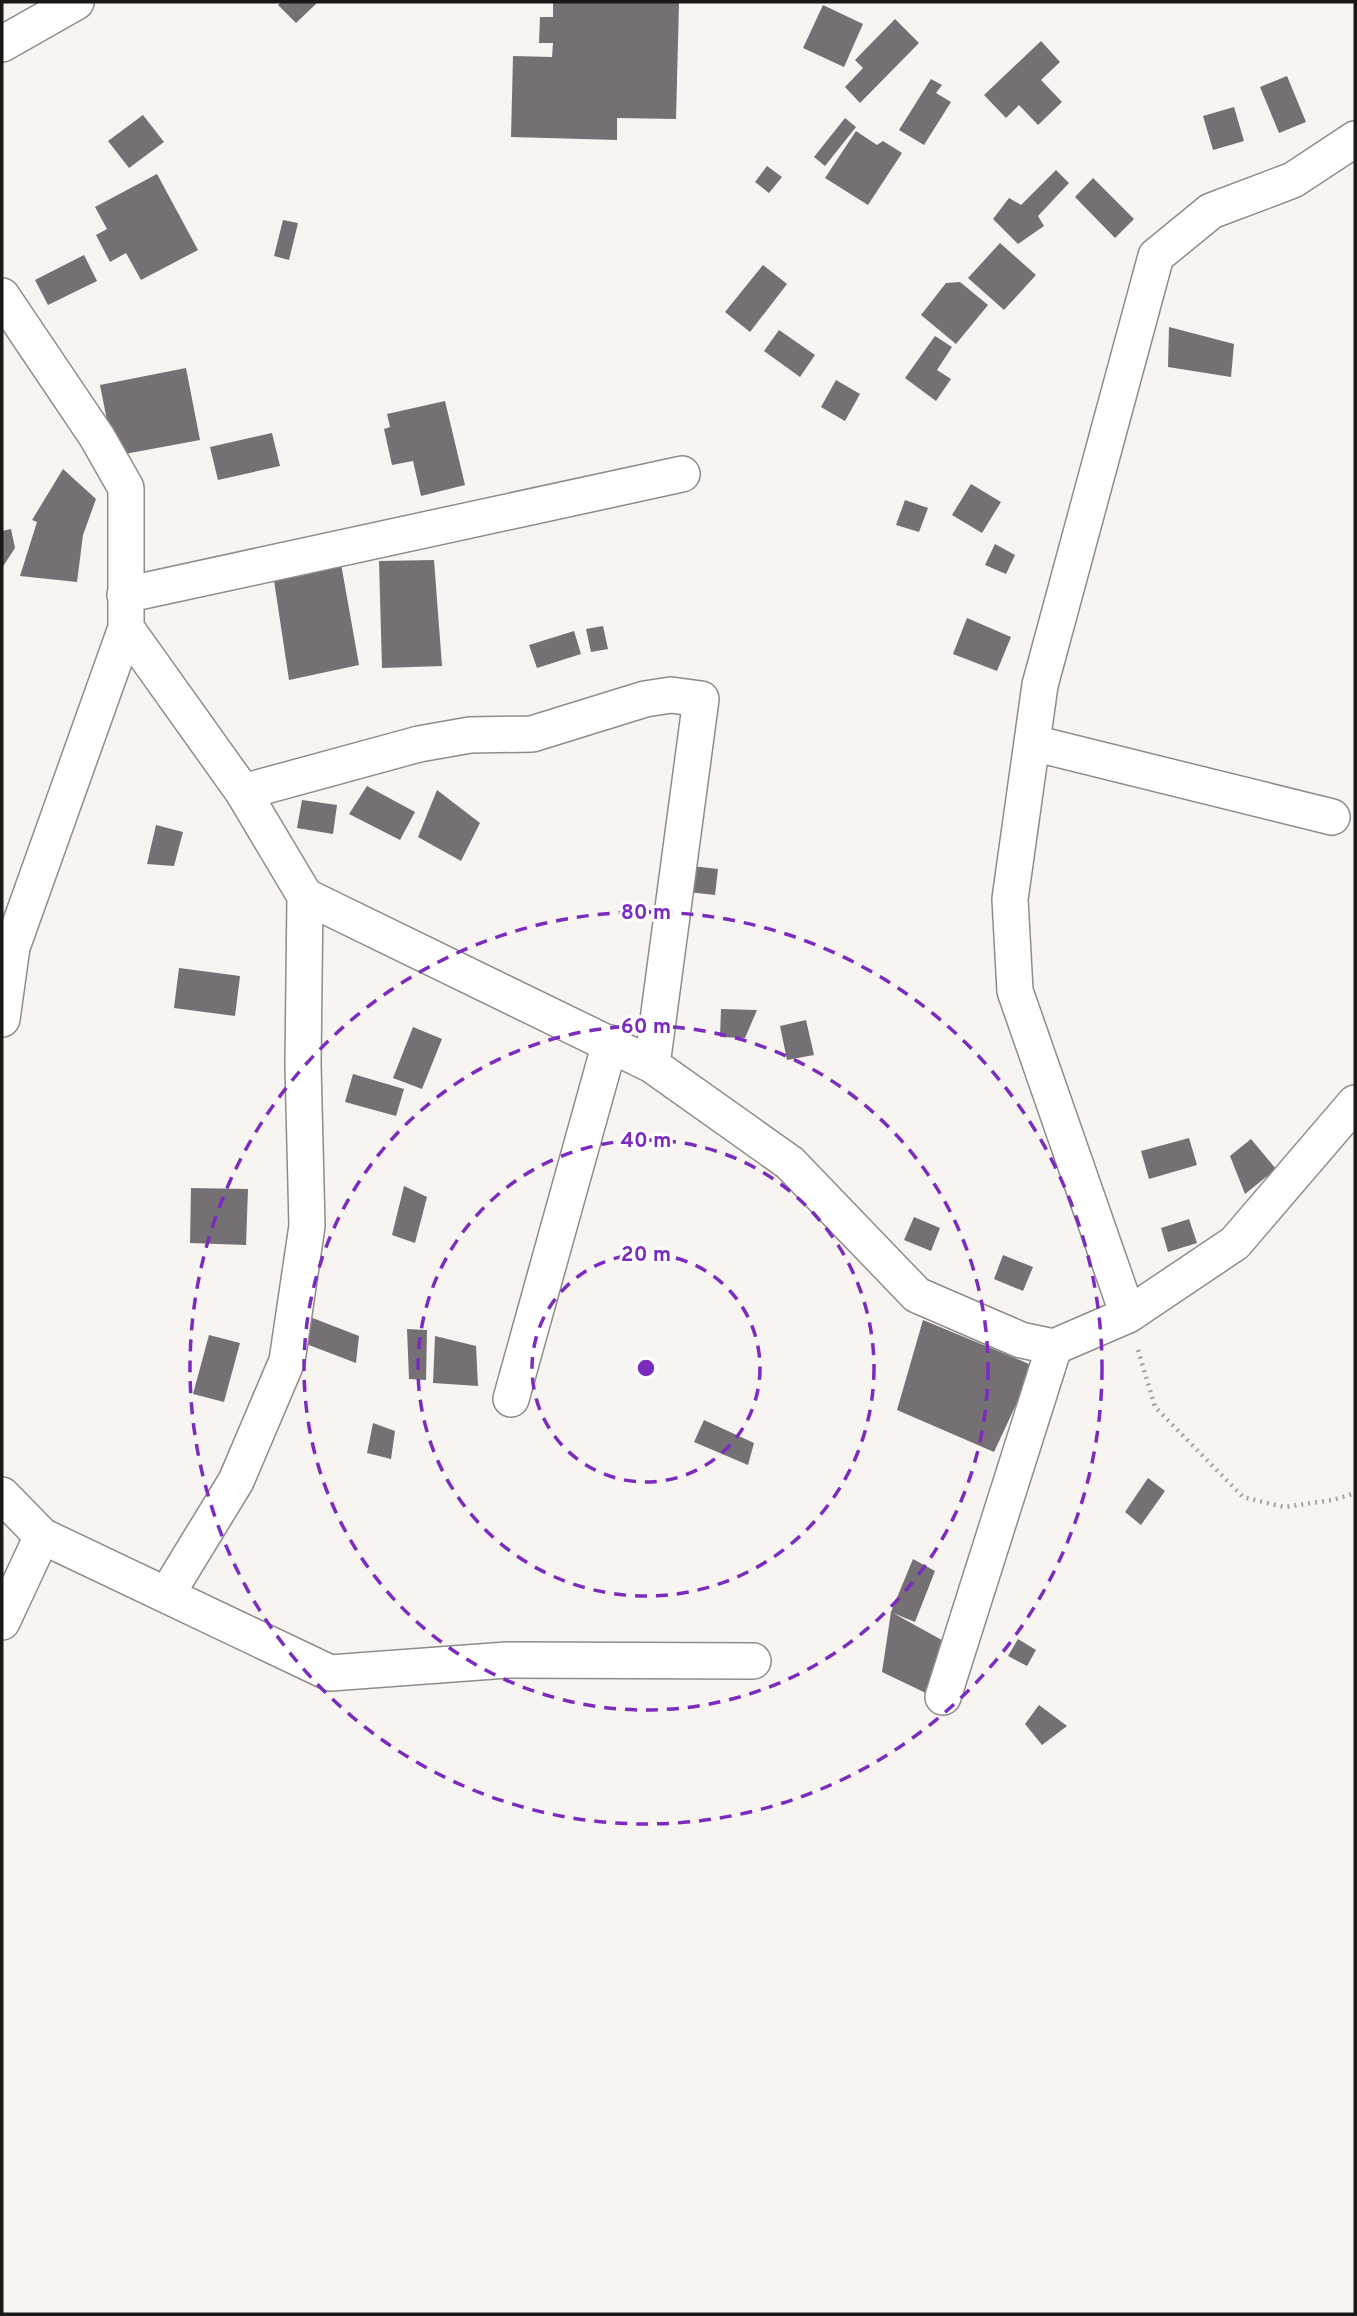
<svg xmlns="http://www.w3.org/2000/svg" width="1357" height="2316" font-family="Overpass,sans-serif">
	<rect width="100%" height="100%" fill="#f8f4f1"/>
	<path fill="#747073" d="M 281,2 L 318,2 L 296,23 L 278,5 Z
		M 553,2 L 679,3 L 676,119 L 617,118 L 617,140 L 511,137 L 513,56 L 552,57 L 553,43 L 539,43 L 540,17 L 553,17 Z
		M 823,5 L 863,24 L 844,67 L 803,48 Z
		M 895,19 L 919,43 L 860,103 L 845,87 L 863,68 L 855,60 Z
		M 1041,41 L 1060,62 L 1041,80 L 1062,102 L 1038,125 L 1019,105 L 1006,118 L 984,95 Z
		M 1287,76 L 1306,122 L 1279,133 L 1260,87 Z
		M 931,79 L 942,85 L 936,93 L 951,102 L 924,145 L 899,130 Z
		M 1234,107 L 1244,141 L 1213,150 L 1203,116 Z
		M 143,115 L 164,142 L 129,168 L 108,141 Z
		M 845,118 L 856,127 L 825,166 L 814,157 Z
		M 856,131 L 877,145 L 883,141 L 902,153 L 868,205 L 825,178 Z
		M 767,166 L 782,177 L 769,193 L 755,182 Z
		M 1056,170 L 1069,183 L 1038,216 L 1044,226 L 1018,244 L 993,219 L 1009,198 L 1021,205 Z
		M 157,174 L 198,250 L 141,280 L 126,253 L 110,262 L 96,235 L 107,229 L 95,207 Z
		M 1093,178 L 1134,219 L 1115,238 L 1075,197 Z
		M 283,220 L 298,223 L 289,260 L 274,256 Z
		M 1000,243 L 1036,275 L 1004,310 L 968,278 Z
		M 84,255 L 97,281 L 48,305 L 35,280 Z
		M 763,265 L 787,284 L 750,332 L 725,312 Z
		M 960,282 L 988,305 L 956,344 L 921,315 L 946,283 Z
		M 1169,327 L 1234,344 L 1231,377 L 1168,367 Z
		M 779,330 L 815,355 L 800,377 L 764,351 Z
		M 935,336 L 952,347 L 937,370 L 951,379 L 936,401 L 905,378 Z
		M 186,368 L 200,440 L 114,456 L 100,385 Z
		M 836,380 L 860,394 L 845,421 L 821,407 Z
		M 445,401 L 465,485 L 421,496 L 413,461 L 392,465 L 384,429 L 390,427 L 387,414 Z
		M 272,433 L 280,466 L 218,480 L 210,447 Z
		M 63,469 L 96,499 L 83,535 L 77,582 L 20,576 L 37,522 L 32,520 Z
		M 971,484 L 1001,502 L 982,533 L 952,515 Z
		M 905,500 L 928,508 L 919,532 L 896,525 Z
		M 11,529 L 15,548 L 2,568 L 2,531 Z
		M 995,544 L 1015,555 L 1006,574 L 985,565 Z
		M 340,558 L 359,665 L 289,680 L 273,574 Z
		M 434,560 L 442,666 L 382,668 L 379,561 Z
		M 967,618 L 1011,637 L 997,671 L 953,654 Z
		M 603,626 L 608,649 L 591,652 L 586,629 Z
		M 574,631 L 581,654 L 537,668 L 529,645 Z
		M 367,786 L 415,812 L 400,840 L 349,814 Z
		M 437,790 L 480,823 L 461,861 L 418,837 Z
		M 302,800 L 337,805 L 333,834 L 297,828 Z
		M 156,825 L 183,832 L 174,866 L 147,864 Z
		M 691,866 L 718,869 L 715,895 L 688,892 Z
		M 179,968 L 240,976 L 235,1016 L 174,1008 Z
		M 721,1009 L 757,1010 L 745,1038 L 720,1037 Z
		M 806,1020 L 814,1055 L 787,1060 L 780,1026 Z
		M 413,1027 L 442,1039 L 422,1089 L 393,1078 Z
		M 353,1074 L 404,1089 L 396,1116 L 345,1102 Z
		M 1189,1138 L 1197,1165 L 1149,1179 L 1141,1151 Z
		M 1251,1139 L 1276,1169 L 1245,1194 L 1230,1156 Z
		M 404,1186 L 427,1197 L 415,1243 L 392,1235 Z
		M 191,1188 L 248,1189 L 246,1245 L 190,1243 Z
		M 914,1217 L 940,1228 L 931,1251 L 904,1240 Z
		M 1189,1219 L 1197,1243 L 1168,1252 L 1161,1228 Z
		M 1003,1255 L 1033,1267 L 1023,1291 L 994,1279 Z
		M 310,1317 L 359,1336 L 356,1363 L 301,1342 Z
		M 923,1320 L 1034,1366 L 994,1452 L 897,1410 Z
		M 407,1329 L 427,1330 L 426,1380 L 409,1379 Z
		M 209,1335 L 240,1343 L 224,1402 L 193,1394 Z
		M 435,1336 L 476,1346 L 478,1386 L 433,1383 Z
		M 704,1420 L 754,1443 L 748,1465 L 694,1442 Z
		M 373,1423 L 395,1431 L 391,1459 L 367,1453 Z
		M 1148,1478 L 1165,1491 L 1141,1525 L 1125,1512 Z
		M 913,1559 L 935,1571 L 915,1622 L 893,1613 L 958,1649 L 930,1695 L 882,1672 L 891,1612 Z
		M 1018,1639 L 1036,1650 L 1027,1666 L 1008,1656 Z
		M 1039,1705 L 1067,1726 L 1042,1745 L 1025,1724 Z"/>
	<g fill="none" stroke-linecap="round" stroke-linejoin="round">
		<defs>
			<path id="minor" d="M 2,44 L 76,2
				M 2,296 L 97,437 L 126,488 L 126,628 L 12,947 L 2,1019
				M 125,595 L 682,474
				M 126,628 L 243,792 L 305,896 L 652,1065 L 790,1163 L 917,1295 L 1021,1340 L 1054,1347 L 1128,1315 L 1235,1243 L 1355,1103
				M 1033,743 L 1332,817
				M 243,792 L 419,744 L 470,735 L 532,734 L 645,699 L 671,695 L 701,699 L 652,1065
				M 1128,1315 L 1015,991 L 1010,899 L 1040,685 L 1156,256 L 1211,211 L 1293,180 L 1355,139
				M 511,1399 L 610,1043
				M 2,1495 L 42,1536 L 330,1673 L 507,1660 L 753,1661
				M 167,1594 L 236,1481 L 287,1361 L 307,1226 L 303,1065 L 305,896
				M 2,1622 L 42,1536
				M 943,1697 L 1054,1347"/>
		</defs>
		<use href="#minor" stroke="#908c89" stroke-width="38"/>
		<path stroke="#a6a3a0" stroke-width="4.5" stroke-dasharray="2 5" stroke-linecap="butt" d="M 1138,1350 L 1155,1407 L 1243,1497 L 1284,1507 L 1333,1500 L 1355,1493"/>
		<use href="#minor" stroke="#fff" stroke-width="35"/>
	</g>
	<g fill="none" stroke="#7b2cbf" stroke-width="3.5" stroke-dasharray="12 9">
		<circle cx="646" cy="1368" r="114"/>
		<circle cx="646" cy="1368" r="228"/>
		<circle cx="646" cy="1368" r="342"/>
		<circle cx="646" cy="1368" r="456"/>
	</g>
	<circle cx="646" cy="1368" r="10" fill="#7b2cbf" stroke="#fff" stroke-width="3.5"/>
	<g font-size="21" text-anchor="middle" font-weight="bold" fill="#7b2cbf" stroke="#fff" stroke-width="6" stroke-linejoin="round" paint-order="stroke">
		<text x="646" y="919">80 m</text>
		<text x="646" y="1033">60 m</text>
		<text x="646" y="1147">40 m</text>
		<text x="646" y="1261">20 m</text>
	</g>
	<rect width="1357" height="2316" fill="none" stroke="#1b1918" stroke-width="7"/>
</svg>
